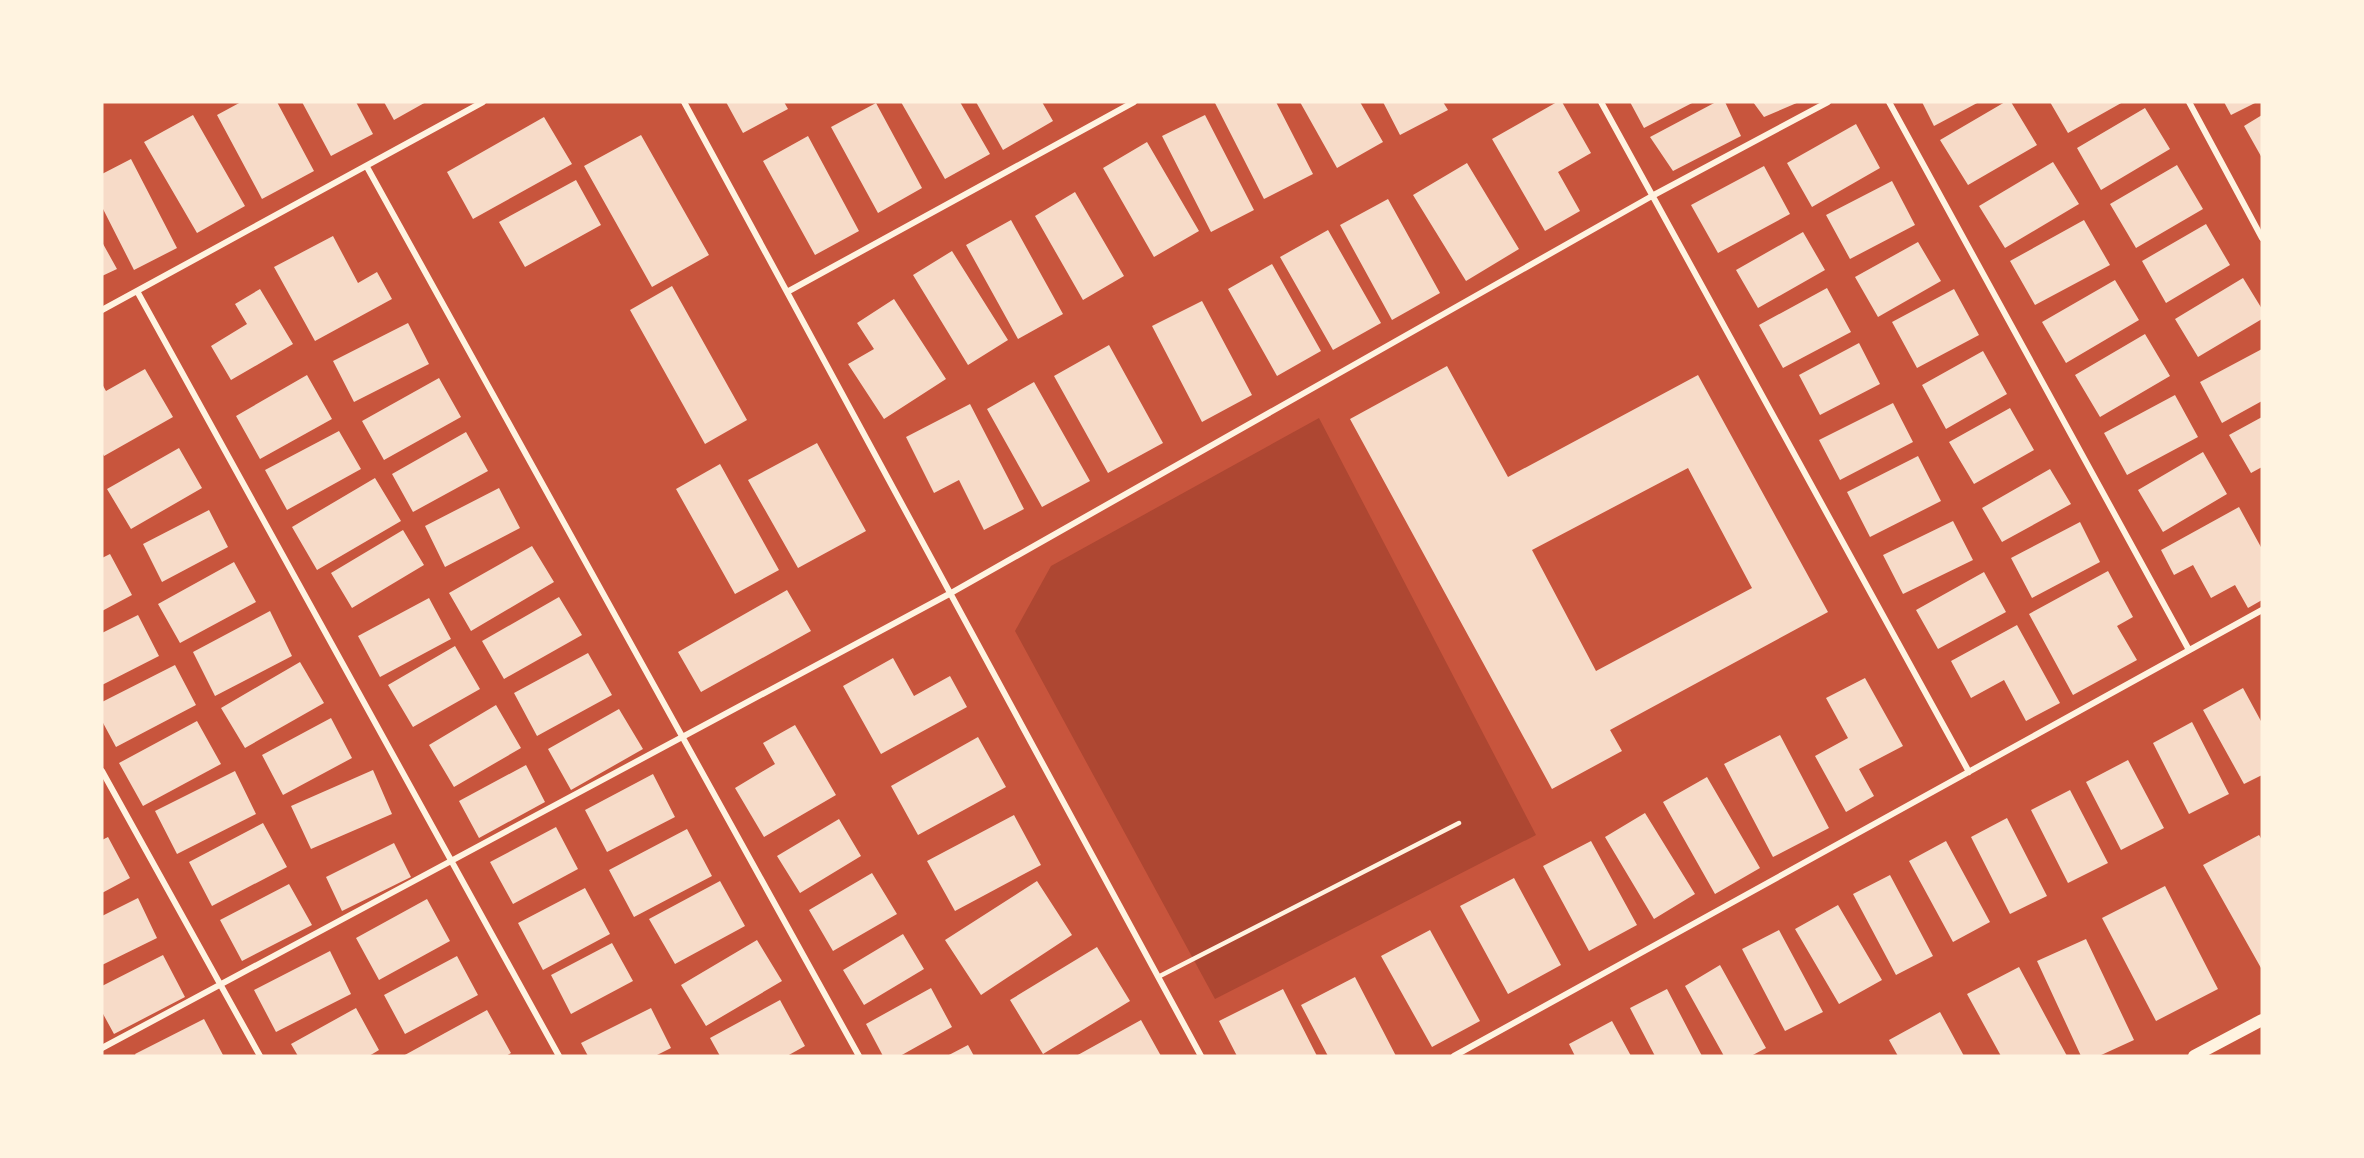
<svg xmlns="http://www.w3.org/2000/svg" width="2364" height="1158" font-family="Montserrat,sans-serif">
	<rect width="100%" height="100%" fill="#c8553d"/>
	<path fill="#ae4732" d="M 1319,418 L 1536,835 L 1215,999 L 1015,631 L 1051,566 Z"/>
	<path fill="#f7dbc8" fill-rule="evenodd" d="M 241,102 L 277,102 L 314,171 L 262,199 L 217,115 Z
		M 302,102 L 356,102 L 373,134 L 331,156 Z
		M 384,102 L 426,102 L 394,120 Z
		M 726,102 L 784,102 L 788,109 L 743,133 Z
		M 901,102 L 960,102 L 990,154 L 945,179 Z
		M 976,102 L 1042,102 L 1053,121 L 1003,150 Z
		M 1217,102 L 1276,102 L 1313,174 L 1264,199 L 1215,103 Z
		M 1300,102 L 1360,102 L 1383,142 L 1337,168 Z
		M 1383,102 L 1443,102 L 1448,110 L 1400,135 Z
		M 1557,102 L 1562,102 L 1591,153 L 1558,172 L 1580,211 L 1545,231 L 1492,139 Z
		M 1630,102 L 1694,102 L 1644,128 Z
		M 1716,102 L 1725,102 L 1741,136 L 1673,171 L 1650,137 Z
		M 1753,102 L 1799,102 L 1764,117 Z
		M 1922,102 L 1979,102 L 1934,126 Z
		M 2005,102 L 2011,102 L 2037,145 L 1968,185 L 1940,140 Z
		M 2050,102 L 2123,102 L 2068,133 Z
		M 2224,102 L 2257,102 L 2231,115 Z
		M 876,103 L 922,188 L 878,213 L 831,127 Z
		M 2145,108 L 2170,149 L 2101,190 L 2077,148 Z
		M 193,115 L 245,206 L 197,233 L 144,142 Z
		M 1205,115 L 1254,210 L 1211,232 L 1162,136 Z
		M 2262,115 L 2262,158 L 2244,126 Z
		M 544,117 L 572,164 L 473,219 L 447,172 Z
		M 1856,124 L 1880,168 L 1812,207 L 1787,163 Z
		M 641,135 L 709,255 L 652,287 L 584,166 Z
		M 808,136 L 859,231 L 815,255 L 763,161 Z
		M 1147,142 L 1199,231 L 1154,257 L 1103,168 Z
		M 131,159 L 177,248 L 134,270 L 102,207 L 102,174 Z
		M 2053,162 L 2079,204 L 2005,248 L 1979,206 Z
		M 1467,163 L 1519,249 L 1466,281 L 1413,195 Z
		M 2177,165 L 2203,209 L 2136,248 L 2110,204 Z
		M 1764,166 L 1790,214 L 1718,253 L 1691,205 Z
		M 576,180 L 601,225 L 525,267 L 499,222 Z
		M 1892,181 L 1915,225 L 1850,259 L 1826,215 Z
		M 1075,192 L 1124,276 L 1083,300 L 1035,216 Z
		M 1388,199 L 1440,293 L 1392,320 L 1340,225 Z
		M 1011,220 L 1063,314 L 1018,339 L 966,245 Z
		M 2084,220 L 2110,265 L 2035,305 L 2010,261 Z
		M 2206,224 L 2230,265 L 2166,303 L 2142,261 Z
		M 1328,230 L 1381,323 L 1333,350 L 1280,257 Z
		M 1803,232 L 1825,270 L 1758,308 L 1736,270 Z
		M 333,236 L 358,283 L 377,272 L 392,299 L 315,341 L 274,267 Z
		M 102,242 L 117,269 L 102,276 Z
		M 1918,242 L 1941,281 L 1878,317 L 1855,277 Z
		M 952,251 L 1008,340 L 968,365 L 913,275 Z
		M 1272,264 L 1321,351 L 1277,376 L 1228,289 Z
		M 2243,278 L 2262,309 L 2262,319 L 2198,357 L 2175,319 Z
		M 2115,280 L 2139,320 L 2066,363 L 2042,322 Z
		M 672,286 L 747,420 L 705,444 L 630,310 Z
		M 1827,288 L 1851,332 L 1783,368 L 1759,325 Z
		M 260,289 L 293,344 L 231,380 L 211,346 L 247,324 L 235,304 Z
		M 1954,289 L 1979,335 L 1917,368 L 1892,322 Z
		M 894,299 L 946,379 L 884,419 L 848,364 L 874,349 L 857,323 Z
		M 1202,301 L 1252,395 L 1202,422 L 1152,326 Z
		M 408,323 L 429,364 L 354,402 L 333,361 Z
		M 2145,334 L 2170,376 L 2100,417 L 2075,375 Z
		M 1859,343 L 1880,384 L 1820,415 L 1799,375 Z
		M 1109,345 L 1163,443 L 1108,473 L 1054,376 Z
		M 2262,349 L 2262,401 L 2222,423 L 2200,382 Z
		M 1983,351 L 2007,394 L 1946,429 L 1922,385 Z
		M 1447,366 L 1508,477 L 1698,375 L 1828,612 L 1610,730 L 1622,751 L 1552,789 L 1350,419 ZM 1688,468 L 1752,588 L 1596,671 L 1532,550 Z
		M 145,369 L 173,417 L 104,456 L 102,452 L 102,384 L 106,391 Z
		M 307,375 L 332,419 L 260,459 L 236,416 Z
		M 439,378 L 461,417 L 384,460 L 362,421 Z
		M 1034,382 L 1090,481 L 1042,507 L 987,409 Z
		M 2175,395 L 2198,437 L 2127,475 L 2104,433 Z
		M 1893,403 L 1913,442 L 1840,480 L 1819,440 Z
		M 970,404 L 1024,509 L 984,530 L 959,480 L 934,493 L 906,437 Z
		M 2010,408 L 2034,450 L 1974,484 L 1949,442 Z
		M 2262,417 L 2262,467 L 2251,473 L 2229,435 Z
		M 339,431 L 361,469 L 287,510 L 265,470 Z
		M 466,432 L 488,471 L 413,512 L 392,474 Z
		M 817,443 L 866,531 L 798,568 L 748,480 Z
		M 179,448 L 202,488 L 131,529 L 107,489 Z
		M 2203,452 L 2227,494 L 2163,532 L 2138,490 Z
		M 1918,456 L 1941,501 L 1870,537 L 1847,492 Z
		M 720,464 L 779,570 L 735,594 L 676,489 Z
		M 2050,469 L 2071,504 L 2002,542 L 1982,508 Z
		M 375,478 L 401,521 L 317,570 L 292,527 Z
		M 499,488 L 520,528 L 445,567 L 425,526 Z
		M 2239,507 L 2262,549 L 2262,600 L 2248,608 L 2235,585 L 2211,598 L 2193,565 L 2174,575 L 2161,550 Z
		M 209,510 L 228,547 L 162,582 L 143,544 Z
		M 1953,521 L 1973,560 L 1903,594 L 1883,555 Z
		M 2080,522 L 2100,562 L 2032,598 L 2011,558 Z
		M 403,530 L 424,565 L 352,608 L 331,573 Z
		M 532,546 L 554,582 L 471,631 L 449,593 Z
		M 110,554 L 132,595 L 102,611 L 102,558 Z
		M 234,562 L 256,602 L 180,643 L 158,604 Z
		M 2108,571 L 2133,617 L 2117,626 L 2137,660 L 2073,695 L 2029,614 Z
		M 1984,572 L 2006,612 L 1938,649 L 1916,610 Z
		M 787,590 L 811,631 L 701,692 L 678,652 Z
		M 559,597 L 582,635 L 504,679 L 482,641 Z
		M 429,598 L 451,639 L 380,677 L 358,636 Z
		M 270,611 L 292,656 L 215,696 L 193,652 Z
		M 138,615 L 159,656 L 102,685 L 102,633 Z
		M 2017,625 L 2060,703 L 2026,721 L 2004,680 L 1971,698 L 1951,661 Z
		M 455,646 L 480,689 L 413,727 L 388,685 Z
		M 588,653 L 612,695 L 537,736 L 514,693 Z
		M 893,658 L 914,696 L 950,676 L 967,707 L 881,754 L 843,686 Z
		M 300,662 L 324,703 L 245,748 L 221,708 Z
		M 175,665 L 196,705 L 116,747 L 102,721 L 102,702 Z
		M 1865,678 L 1903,746 L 1859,769 L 1874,796 L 1846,812 L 1815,756 L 1848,738 L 1826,698 Z
		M 2243,688 L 2262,723 L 2262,775 L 2244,784 L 2203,710 Z
		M 496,705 L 521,748 L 454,787 L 429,745 Z
		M 619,709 L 643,749 L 571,790 L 548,749 Z
		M 331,718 L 352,758 L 283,795 L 262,755 Z
		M 197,721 L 221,764 L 143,806 L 119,763 Z
		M 2192,722 L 2229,794 L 2189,814 L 2153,743 Z
		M 795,725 L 836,795 L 764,837 L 735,788 L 775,764 L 763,743 Z
		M 1780,735 L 1829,828 L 1773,857 L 1724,764 Z
		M 978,737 L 1006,787 L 918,835 L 891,786 Z
		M 2128,760 L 2164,828 L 2121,850 L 2086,782 Z
		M 526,765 L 545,802 L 479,838 L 459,801 Z
		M 373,770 L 392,814 L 311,849 L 291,806 Z
		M 235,771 L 256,814 L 177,854 L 155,811 Z
		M 653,774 L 675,817 L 607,852 L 585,810 Z
		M 1707,777 L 1760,868 L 1715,894 L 1663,802 Z
		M 2070,790 L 2108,863 L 2068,883 L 2031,810 Z
		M 1645,813 L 1695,894 L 1654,919 L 1605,837 Z
		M 1014,815 L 1041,865 L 955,911 L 927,861 Z
		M 2007,818 L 2047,896 L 2010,914 L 1971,837 Z
		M 839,819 L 861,856 L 800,893 L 777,856 Z
		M 263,823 L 287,867 L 212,906 L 189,862 Z
		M 556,827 L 578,869 L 513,904 L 490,862 Z
		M 687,829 L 712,876 L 634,917 L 609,870 Z
		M 2259,835 L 2262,840 L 2261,968 L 2203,865 Z
		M 108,837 L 130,878 L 102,893 L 102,840 Z
		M 1591,841 L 1637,925 L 1589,951 L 1543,866 Z
		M 1946,841 L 1990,922 L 1953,942 L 1909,861 Z
		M 394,843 L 411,877 L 342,911 L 326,877 Z
		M 872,873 L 897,914 L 833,951 L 809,910 Z
		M 1890,875 L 1933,956 L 1896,975 L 1853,894 Z
		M 1514,878 L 1561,965 L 1508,994 L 1460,906 Z
		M 720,881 L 745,926 L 675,964 L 649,919 Z
		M 1037,881 L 1072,935 L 981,995 L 945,940 Z
		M 289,884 L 312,925 L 242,961 L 220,920 Z
		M 2165,886 L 2218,989 L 2156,1021 L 2102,918 Z
		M 585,888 L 610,934 L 543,970 L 518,923 Z
		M 138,898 L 157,938 L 102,965 L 102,916 Z
		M 427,899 L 450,941 L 379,980 L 356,938 Z
		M 1838,905 L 1882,980 L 1839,1004 L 1795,929 Z
		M 1430,930 L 1480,1021 L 1432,1047 L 1381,956 Z
		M 1779,930 L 1823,1012 L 1785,1031 L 1742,949 Z
		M 903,934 L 924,969 L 864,1005 L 843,970 Z
		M 2086,939 L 2134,1040 L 2099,1056 L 2081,1056 L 2037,961 Z
		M 757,940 L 782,981 L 706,1026 L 681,985 Z
		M 612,943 L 633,981 L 571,1014 L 551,975 Z
		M 1097,947 L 1130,1001 L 1043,1054 L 1010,1000 Z
		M 330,951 L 351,994 L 276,1032 L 254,990 Z
		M 163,955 L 185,997 L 114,1034 L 102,1012 L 102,986 Z
		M 457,956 L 478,995 L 405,1034 L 384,995 Z
		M 1720,965 L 1766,1048 L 1751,1056 L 1724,1056 L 1685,986 Z
		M 2019,967 L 2067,1056 L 2001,1056 L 1967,994 Z
		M 1355,977 L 1396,1056 L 1328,1056 L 1301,1005 Z
		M 931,988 L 952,1027 L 900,1056 L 883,1056 L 866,1024 Z
		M 1283,989 L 1317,1056 L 1237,1056 L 1219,1021 Z
		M 1667,989 L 1702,1056 L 1655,1056 L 1630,1008 Z
		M 780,1000 L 805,1046 L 787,1056 L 720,1056 L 710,1038 Z
		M 356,1008 L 379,1050 L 369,1056 L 298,1056 L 291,1044 Z
		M 651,1008 L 671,1048 L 655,1056 L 588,1056 L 581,1043 Z
		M 487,1010 L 511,1053 L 506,1056 L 403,1056 Z
		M 1940,1012 L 1964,1056 L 1898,1056 L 1889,1040 Z
		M 204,1019 L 223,1055 L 136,1056 L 135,1054 Z
		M 1141,1020 L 1161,1056 L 1076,1056 Z
		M 1612,1021 L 1631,1056 L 1575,1056 L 1569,1044 Z
		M 968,1045 L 974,1056 L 947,1056 Z"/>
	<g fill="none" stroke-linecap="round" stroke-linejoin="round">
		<path stroke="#fff3e0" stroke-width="4.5" d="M 1158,977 L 1459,823"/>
		<path stroke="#fff3e0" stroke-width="6" d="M 684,102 L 1201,1056
			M 1601,102 L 1969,772
			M 1889,102 L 2189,650
			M 2189,102 L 2262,238
			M 367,167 L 859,1056
			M 137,291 L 559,1056
			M 787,292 L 1134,102
			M 102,310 L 483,102
			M 102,771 L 260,1056
			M 102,1048 L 951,593 L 1652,196 L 1828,102
			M 1454,1056 L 2262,610"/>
		<path stroke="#fff3e0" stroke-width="12" d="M 2194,1056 L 2262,1020"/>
	</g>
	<rect width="2364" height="1158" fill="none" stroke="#fff3e0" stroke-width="207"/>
</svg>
